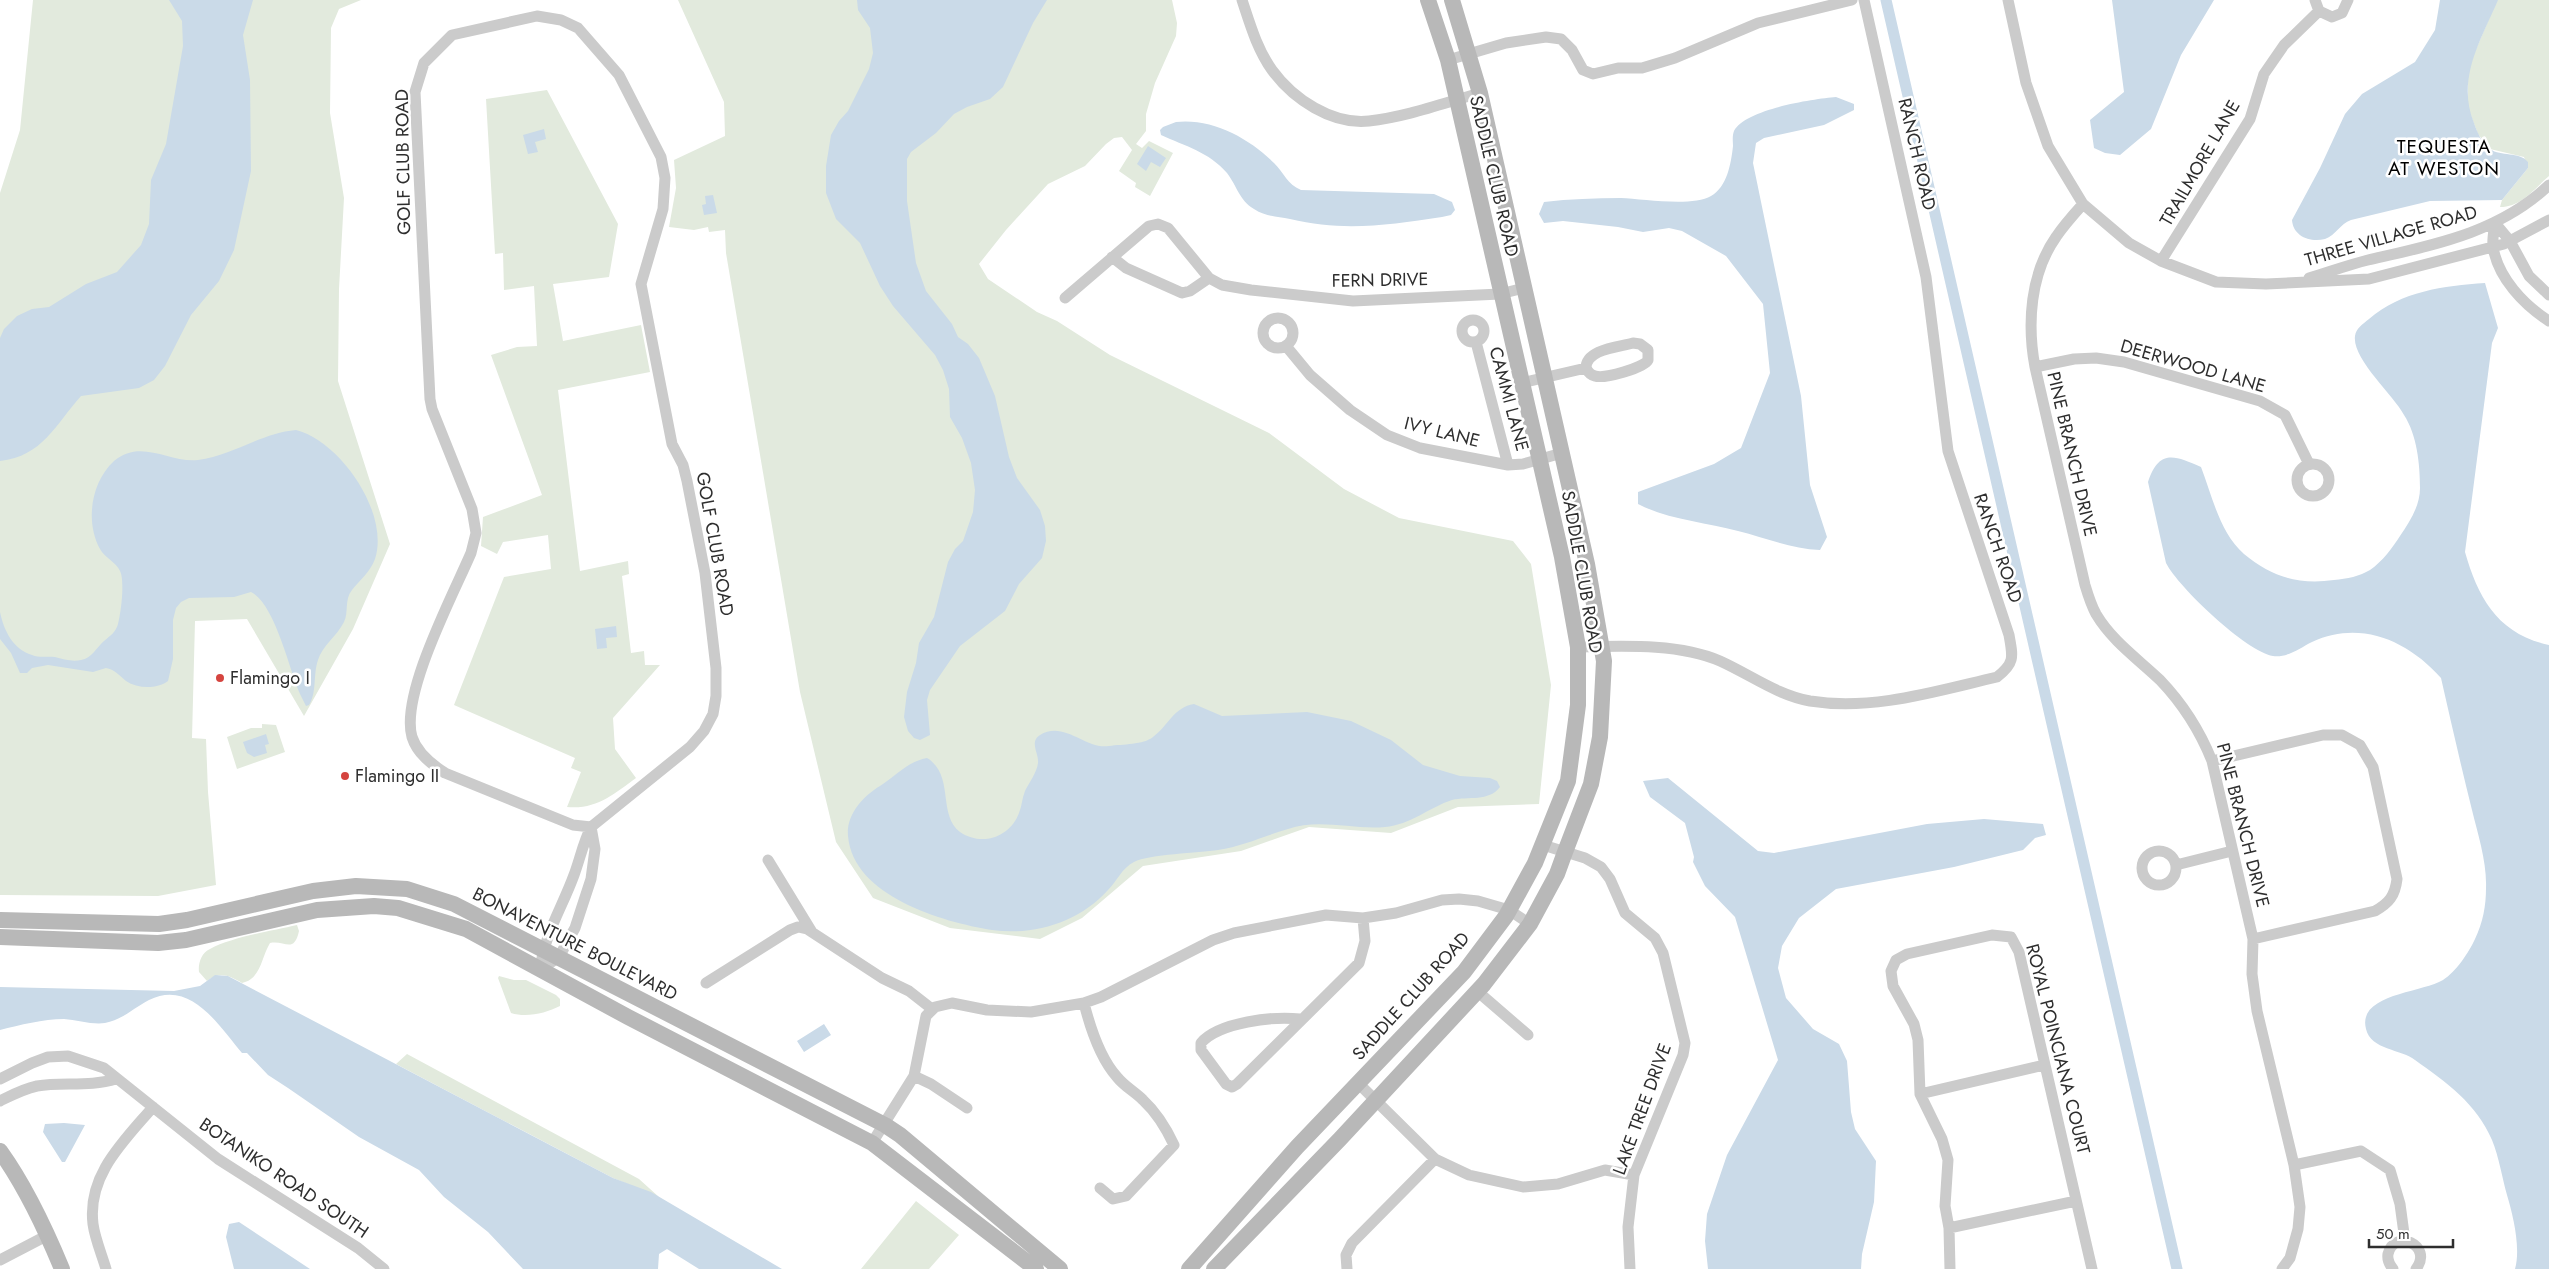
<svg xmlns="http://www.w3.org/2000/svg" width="2549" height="1269" font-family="Jost,sans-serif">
	<rect width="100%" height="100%" fill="#fff"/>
	<path fill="#e2eadd" d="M 33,0 L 361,0 L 339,9 L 331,28 L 330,113 L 344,198 L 339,289 L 338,381 L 390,544 L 353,629 L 304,716 L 247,619 L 195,621 L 192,738 L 206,739 L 208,792 L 216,885 L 158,896 L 0,895 L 0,193 L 20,130 Z
		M 678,0 L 1172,0 L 1177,23 L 1176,36 L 1155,83 L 1146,114 L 1146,131 L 1136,144 L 1142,148 L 1149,141 L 1173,153 L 1150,196 L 1135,187 L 1136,183 L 1119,171 L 1132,150 L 1122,137 L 1114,138 L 1106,144 L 1085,166 L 1048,184 L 1006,230 L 979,264 L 988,279 L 1037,312 L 1057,321 L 1110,355 L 1269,433 L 1344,489 L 1399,518 L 1513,541 L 1531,564 L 1551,685 L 1539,804 L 1458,807 L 1391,833 L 1309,827 L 1241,851 L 1143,866 L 1082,918 L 1040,939 L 950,928 L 873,898 L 836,842 L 800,692 L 726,253 L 725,230 L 709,232 L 708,227 L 694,230 L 669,227 L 676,188 L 674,160 L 725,136 L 724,102 Z
		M 2497,0 L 2549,0 L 2549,176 C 2534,189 2521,207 2500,207 L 2502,200 L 2528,168 L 2524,157 L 2490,149 L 2478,134 L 2468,108 L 2468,68 Z
		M 547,90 L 618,224 L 609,277 L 553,284 L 563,341 L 641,325 L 650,372 L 558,390 L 580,571 L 628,561 L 629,574 L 622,576 L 631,653 L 644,651 L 645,665 L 660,665 L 613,718 L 615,749 L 636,778 C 614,794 596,810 567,807 L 581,772 L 571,768 L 575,758 L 454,705 L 504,577 L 551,569 L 548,535 L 503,542 L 497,554 L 481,546 L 483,517 L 542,495 L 491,355 L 517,347 L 537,346 L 534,286 L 504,290 L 503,253 L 495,254 L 486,99 Z
		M 262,724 L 276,725 L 285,752 L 237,769 L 227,737 L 251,728 L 262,728 Z
		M 297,925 L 299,931 C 294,954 285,940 270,943 C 261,958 261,979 242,983 C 230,976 220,971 207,981 L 199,972 C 198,964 201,953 210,949 C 232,937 271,931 297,925 Z
		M 499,976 L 514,980 L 526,980 L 556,995 L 560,999 L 560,1006 C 546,1013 527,1018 511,1013 L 498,978 Z
		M 407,1054 L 639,1179 L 659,1197 L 613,1178 L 396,1064 Z
		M 916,1201 L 959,1235 L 929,1269 L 861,1269 Z"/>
	<path fill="#cadae8" d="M 169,0 L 253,0 L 243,35 L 250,80 L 251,171 L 234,250 L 219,281 L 191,315 L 165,366 L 154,380 L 139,388 L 81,396 C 55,425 43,456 0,461 L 0,338 L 4,329 L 17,316 L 32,309 L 49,307 L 86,284 L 117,272 L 141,245 L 149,224 L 151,180 L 166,144 L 183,46 L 182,21 Z
		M 857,0 L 1047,0 L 1033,23 L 1003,87 L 990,99 L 967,107 L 954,114 L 936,133 L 911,152 L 907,159 L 907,201 L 916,263 L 926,291 L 952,324 L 958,337 L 968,344 L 979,358 L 995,396 L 1009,457 L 1017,478 L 1040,510 L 1045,526 L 1046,541 L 1042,558 L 1019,584 L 1005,611 L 960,646 L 930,690 L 927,700 L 930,735 L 920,740 L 914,738 L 908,731 L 904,717 L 907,692 L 916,663 L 919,643 L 934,617 L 948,562 L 955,549 L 963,541 L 973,512 L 975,490 L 971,463 L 962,438 L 950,417 L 949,389 L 943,370 L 935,355 L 893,306 L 880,286 L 860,243 L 836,219 L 826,193 L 826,166 L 831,135 L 839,121 L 848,111 L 869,69 L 873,53 L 870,28 L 858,10 Z
		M 2112,0 L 2214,0 L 2181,55 L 2151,129 L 2120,155 L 2105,153 L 2094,148 L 2090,120 L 2124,92 Z
		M 2440,0 L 2498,0 C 2481,40 2456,79 2474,123 C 2477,132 2482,143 2490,149 C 2501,157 2519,151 2528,162 L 2528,168 L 2502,200 L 2430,201 L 2351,220 C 2340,224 2336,235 2325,239 C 2310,243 2293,236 2292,220 L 2320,168 L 2345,114 L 2362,94 L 2415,62 L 2435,30 Z
		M 1836,97 L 1854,104 L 1854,110 L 1824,125 L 1764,138 L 1756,143 L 1753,163 L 1801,396 L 1810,485 L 1827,537 L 1820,550 C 1792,549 1766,538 1738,531 C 1705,522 1669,520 1638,504 L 1638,492 L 1714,464 L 1741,448 L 1770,373 L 1763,304 L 1726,256 L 1682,231 L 1669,228 L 1643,232 L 1618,227 L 1563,221 L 1544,223 L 1539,214 L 1544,202 C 1570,199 1595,198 1621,198 C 1642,199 1693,207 1711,196 C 1727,187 1731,164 1733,146 C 1733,142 1732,136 1734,131 C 1745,109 1813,99 1836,97 Z
		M 1176,122 C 1212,118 1249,138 1274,163 C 1284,173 1287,184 1301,190 L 1434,194 L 1452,202 L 1455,210 L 1451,215 L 1442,217 C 1388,225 1344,232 1290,219 C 1277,216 1266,217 1254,209 C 1239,200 1237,186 1227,173 C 1209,152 1185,146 1161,135 L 1160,130 L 1163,127 Z
		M 544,129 L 546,139 L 535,142 L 538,152 L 528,154 L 523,135 Z
		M 1148,146 L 1166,158 L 1160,167 L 1151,162 L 1146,171 L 1137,164 Z
		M 713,195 L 717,213 L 704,215 L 702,205 L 706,204 L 705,196 Z
		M 2485,283 L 2498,328 L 2492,343 L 2465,552 C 2478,598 2498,634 2549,645 L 2549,1269 L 2515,1269 C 2521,1248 2513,1215 2507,1195 C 2502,1177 2499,1157 2492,1140 C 2477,1104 2446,1082 2415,1060 C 2401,1049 2371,1050 2366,1029 C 2357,994 2421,993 2443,980 C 2456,972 2469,952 2475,939 C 2483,922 2486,906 2486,888 C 2487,862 2478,835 2472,810 C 2461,766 2451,722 2441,678 C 2407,640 2360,620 2312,642 C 2300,648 2287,658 2273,656 C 2247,652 2178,587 2166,563 L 2148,482 C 2159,449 2174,455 2201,467 C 2212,496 2220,533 2244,554 C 2272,577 2299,585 2334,580 C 2347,579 2360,576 2370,570 C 2382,562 2393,547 2400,536 C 2410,521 2420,506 2420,488 C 2420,464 2417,435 2404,415 C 2393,394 2352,359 2355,336 C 2356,328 2363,324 2369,319 C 2402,291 2443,286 2485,283 Z
		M 296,430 C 340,441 390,513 375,559 C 370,572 360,580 352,590 C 344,600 349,612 344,622 C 337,636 322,646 318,660 C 313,674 317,693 309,705 L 306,706 L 300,694 C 289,669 275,604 251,592 L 234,597 L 189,598 L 181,602 L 176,608 L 173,620 L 173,659 L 168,681 C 157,689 138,689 126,681 C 120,676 114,669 106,668 L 93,672 L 48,665 L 32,668 L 27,673 L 20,673 L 11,653 L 0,639 L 0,612 C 4,631 13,649 32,655 C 39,658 48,656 55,657 C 63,659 72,662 81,660 C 92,658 96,648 104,641 C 110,636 116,632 118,624 C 121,613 125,581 120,571 C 116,562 105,558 100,549 C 85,522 91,482 114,461 C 141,438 169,463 198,460 C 232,456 261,433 296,430 Z
		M 616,626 L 617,637 L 606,638 L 607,648 L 597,649 L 595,629 Z
		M 1194,704 L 1222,716 L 1307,712 L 1351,721 L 1391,740 L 1423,765 L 1460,776 L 1490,778 L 1497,781 L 1500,787 C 1489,802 1468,796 1452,800 C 1430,807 1410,825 1385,827 C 1353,830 1319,818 1288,829 C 1264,836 1243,846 1218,850 C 1199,853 1149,854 1134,862 C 1122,868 1117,881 1108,890 C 1079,922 1035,936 992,930 C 942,922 853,896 848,836 C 846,815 863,796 880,786 C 897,775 907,762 927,758 C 955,775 937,814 960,832 C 982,847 1010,837 1019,813 C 1022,806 1022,798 1025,791 C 1029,783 1037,772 1038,763 C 1039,753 1029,742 1040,735 C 1064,720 1086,750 1109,746 C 1123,744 1143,745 1153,737 C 1168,726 1174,707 1194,704 Z
		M 266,734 L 269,744 L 265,745 L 267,753 L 254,757 L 247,753 L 243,742 Z
		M 1668,778 L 1758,851 L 1774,853 L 1927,824 L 1984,819 L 2043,824 L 2046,835 L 2035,838 L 2023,850 L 1954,867 L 1836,889 L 1799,918 L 1782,946 L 1778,968 L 1786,998 L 1813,1029 L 1839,1044 L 1847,1061 L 1851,1112 L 1855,1129 L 1876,1161 L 1874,1202 L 1862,1254 L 1861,1269 L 1708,1269 L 1705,1241 L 1707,1214 L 1727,1155 L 1778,1060 L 1735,917 L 1705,886 L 1693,862 L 1694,857 L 1685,823 L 1650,797 L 1643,781 Z
		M 215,975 L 228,976 L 613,1178 L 651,1192 L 782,1269 L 699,1269 L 667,1249 L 659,1254 L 658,1269 L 523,1269 L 488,1232 L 444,1197 L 419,1170 L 359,1137 L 288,1088 L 268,1075 L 247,1053 L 242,1053 C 219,1026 191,979 149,1000 C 135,1007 122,1020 105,1023 C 93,1025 77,1020 64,1019 C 43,1019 20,1025 0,1030 L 0,987 L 174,991 L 200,986 Z
		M 824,1024 L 831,1035 L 804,1052 L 797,1041 Z
		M 64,1123 L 85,1125 L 65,1162 L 62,1162 L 43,1132 L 45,1124 Z
		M 239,1222 L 310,1269 L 234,1269 L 226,1237 L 229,1224 Z"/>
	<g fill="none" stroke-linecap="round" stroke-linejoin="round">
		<path stroke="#cadae8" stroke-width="11" d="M 1886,0 L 2177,1269"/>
		<path stroke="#cbcbcb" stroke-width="11" d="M 1242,0 C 1250,24 1257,49 1272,70 C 1293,99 1332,125 1369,121 C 1406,117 1444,103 1480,93
			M 2008,0 L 2026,83 L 2048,146 L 2083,204 L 2129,243 L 2161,261 L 2216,282 L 2266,284 L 2369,279 L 2504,244 L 2549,220
			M 2315,0 L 2319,11 L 2332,17 L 2342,13 L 2348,0
			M 537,16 L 561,20 L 578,28 L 619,75 L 661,157 L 665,178 L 663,209 L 641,284 L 672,444 L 683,465 L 687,481 L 705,573 L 716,668 L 716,696 L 713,714 L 704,731 L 690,747 L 591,827 L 573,825 L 445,773 C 431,764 417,753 412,737 C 400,695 453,595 471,553 L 476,533 L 472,509 L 432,409 L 430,399 L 415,92 L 424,63 L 452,35 Z
			M 1448,60 L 1506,43 L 1546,37 L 1561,39 L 1572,50 L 1583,70 L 1593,74 L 1618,68 L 1642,68 L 1675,58 L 1758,23 L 1852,0
			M 2083,204 C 2074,214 2064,225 2056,237 C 2030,274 2027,324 2035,367 L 2085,585 C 2088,595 2091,605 2096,614 C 2112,641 2138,659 2160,680 C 2182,703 2200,731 2212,761 L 2253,939 L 2252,974 L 2257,1011 L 2294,1165 L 2300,1207 L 2298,1229 L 2290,1258 L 2282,1269
			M 2495,223 C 2494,231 2492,240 2493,247 C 2498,278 2524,305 2549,321
			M 2495,223 L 2510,241 L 2529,276 L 2549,295
			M 1112,257 L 1126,268 L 1182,293 L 1190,291 L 1209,278
			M 2161,261 L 2250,119 L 2264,74 L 2284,45 L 2319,11
			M 2309,278 C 2329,272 2348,265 2368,260 C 2433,245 2499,233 2549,185
			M 1065,298 L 1149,226 L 1158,224 L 1168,228 L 1209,278 L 1222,285 L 1251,290 L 1353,301 L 1500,294 L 1524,288
			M1263 333a15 15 0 1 1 30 0a15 15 0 1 1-30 0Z
			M1462 331a11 11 0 1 1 22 0a11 11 0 1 1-22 0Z
			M 1476,342 L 1508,465
			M 1633,343 L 1640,344 L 1648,350 L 1648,360 C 1644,368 1604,379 1595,376 C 1590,375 1588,372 1586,368 C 1586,349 1619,347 1633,343 Z
			M 1286,346 L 1310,375 L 1350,410 L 1387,435 L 1420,448 L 1508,465 L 1523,464 L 1562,453
			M 2035,367 L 2074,359 L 2096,358 L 2124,362 L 2260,401 L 2285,415 L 2309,464
			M 1521,383 L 1586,368
			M2297 480a16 16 0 1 1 32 0a16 16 0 1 1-32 0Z
			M 1578,647 C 1622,646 1679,643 1720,661 C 1751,675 1777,695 1810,701 C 1873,711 1936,691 1997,677 C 2015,663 2013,657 2009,635 L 1948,451 L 1926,277 L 1864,0
			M 2212,761 L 2323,735 L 2342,735 L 2360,745 L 2373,767 L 2397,879 C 2395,896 2389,903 2375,911 L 2253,939
			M 591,827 L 595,849 L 591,879 L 575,928 L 559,957 L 540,970 C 544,935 562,908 574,875 C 580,859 583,843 591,827 Z
			M 1543,845 L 1585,858 L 1601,867 L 1610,879 L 1625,913 L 1655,938 L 1663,953 L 1685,1043 L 1683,1055 L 1634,1175 L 1628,1227 L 1630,1269
			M2142 868a17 17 0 1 1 34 0a17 17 0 1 1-34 0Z
			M 768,860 L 812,932
			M 2176,865 L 2232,851
			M 706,983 L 790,930 L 798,927 L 807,929 L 882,978 L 909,991 L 932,1009
			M 1477,991 L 1528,1035
			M 1084,1003 C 1090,1027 1100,1058 1117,1077 C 1124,1086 1135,1092 1143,1100 C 1156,1112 1167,1130 1174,1145 L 1126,1196 L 1113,1199 L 1100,1188
			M 1300,1019 C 1274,1016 1219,1022 1201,1043 L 1201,1050 L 1226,1084 L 1232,1087 L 1237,1084 L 1359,963 L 1365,941 L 1363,918
			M 914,1076 L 931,1084 L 967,1108
			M 0,1079 L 32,1063 L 48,1057 L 68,1056 L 104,1068 L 218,1159 L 358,1248 L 384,1269
			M 1358,1083 L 1435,1159 L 1469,1175 L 1523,1187 L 1558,1184 L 1605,1170 L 1634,1175
			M 1920,1094 L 2044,1065
			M 0,1101 C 12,1095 23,1089 37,1086 C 63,1082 90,1087 116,1079
			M 872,1143 L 914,1076 L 926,1016 L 935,1007 L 952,1003 L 987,1010 L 1031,1012 L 1084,1003 L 1101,997 L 1213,940 L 1234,933 L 1326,915 L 1363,918 L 1396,913 L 1442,900 L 1459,899 L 1478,901 L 1509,910 L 1530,924
			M 2294,1165 L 2361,1151 L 2390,1170 L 2400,1204 L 2405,1241
			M 1949,1228 L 2076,1201
			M 0,1260 L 48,1235
			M 106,1269 C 102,1255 95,1239 93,1224 C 87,1175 124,1141 153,1107
			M 1347,1269 L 1346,1255 L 1352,1243 L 1435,1159
			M 1950,1269 L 1949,1228 L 1945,1206 L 1948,1160 L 1942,1139 L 1920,1094 L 1918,1040 L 1914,1024 L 1893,986 L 1891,971 L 1896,960 L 1907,954 L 1992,935 L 2011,937 L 2019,952 L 2092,1269
			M 2393,1269 C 2389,1264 2387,1260 2388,1254 C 2394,1228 2434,1245 2416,1269"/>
		<path stroke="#b8b8b8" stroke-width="16" d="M 0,920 L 159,924 L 187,920 L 313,891 L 356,886 L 407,889 L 454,904 L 885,1125 L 900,1135 L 1060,1269
			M 0,937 L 158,943 L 186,940 L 317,910 L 374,906 L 398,908 L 466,929 L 628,1017 L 872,1143 L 1036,1269
			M 0,1151 C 26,1187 45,1228 62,1269
			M 1189,1269 L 1297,1147 L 1464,972 L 1506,916 L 1535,863 L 1568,781 L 1578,705 L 1578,647 L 1562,557 L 1448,60 L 1428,0
			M 1214,1269 L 1340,1139 L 1484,984 L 1530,924 L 1557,874 L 1565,852 L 1591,784 L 1600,737 L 1604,661 L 1587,564 L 1480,93 L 1452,0"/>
	</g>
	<g fill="#d5443f" stroke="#fff" stroke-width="2">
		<circle cx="220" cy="678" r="5"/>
		<circle cx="345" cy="776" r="5"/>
	</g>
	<g text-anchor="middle" stroke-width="5" stroke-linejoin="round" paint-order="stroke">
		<g font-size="18" fill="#2e2e2e" stroke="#fff">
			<text transform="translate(1917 154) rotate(77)" y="6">RANCH ROAD</text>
			<text transform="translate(403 162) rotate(-91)" y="6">GOLF CLUB ROAD</text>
			<text transform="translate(2200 163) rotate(-60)" y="6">TRAILMORE LANE</text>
			<text transform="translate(1494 176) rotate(77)" y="6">SADDLE CLUB ROAD</text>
			<text transform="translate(2391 236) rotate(-16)" y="6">THREE VILLAGE ROAD</text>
			<text transform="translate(1380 280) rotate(-1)" y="6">FERN DRIVE</text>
			<text transform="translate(2193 366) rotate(16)" y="6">DEERWOOD LANE</text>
			<text transform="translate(1509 399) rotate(75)" y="6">CAMMI LANE</text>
			<text transform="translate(1442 432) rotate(14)" y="6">IVY LANE</text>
			<text transform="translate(2072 454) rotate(77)" y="6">PINE BRANCH DRIVE</text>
			<text transform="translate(715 544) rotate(80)" y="6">GOLF CLUB ROAD</text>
			<text transform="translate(1998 548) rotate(71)" y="6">RANCH ROAD</text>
			<text transform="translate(1582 572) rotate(80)" y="6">SADDLE CLUB ROAD</text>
			<text transform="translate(2243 825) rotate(76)" y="6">PINE BRANCH DRIVE</text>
			<text transform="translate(575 944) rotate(27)" y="6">BONAVENTURE BOULEVARD</text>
			<text transform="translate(1411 996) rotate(-48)" y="6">SADDLE CLUB ROAD</text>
			<text transform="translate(2058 1049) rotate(76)" y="6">ROYAL POINCIANA COURT</text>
			<text transform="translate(1642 1109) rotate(-70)" y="6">LAKE TREE DRIVE</text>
			<text transform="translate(284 1178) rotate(34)" y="6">BOTANIKO ROAD SOUTH</text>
		</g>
		<g font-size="18" fill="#2e2e2e" stroke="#fff" text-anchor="start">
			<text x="230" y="684">Flamingo I</text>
			<text x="355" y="782">Flamingo II</text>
		</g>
		<g font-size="19" letter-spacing="1" fill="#000" stroke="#fff">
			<text x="2444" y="153">TEQUESTA<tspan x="2444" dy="22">AT WESTON</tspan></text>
		</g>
	</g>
	<path d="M2369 1239v8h84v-8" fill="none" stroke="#2e2e2e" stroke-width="2.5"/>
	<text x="2376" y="1239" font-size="15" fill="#2e2e2e" stroke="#ffffff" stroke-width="4" paint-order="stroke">50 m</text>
</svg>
